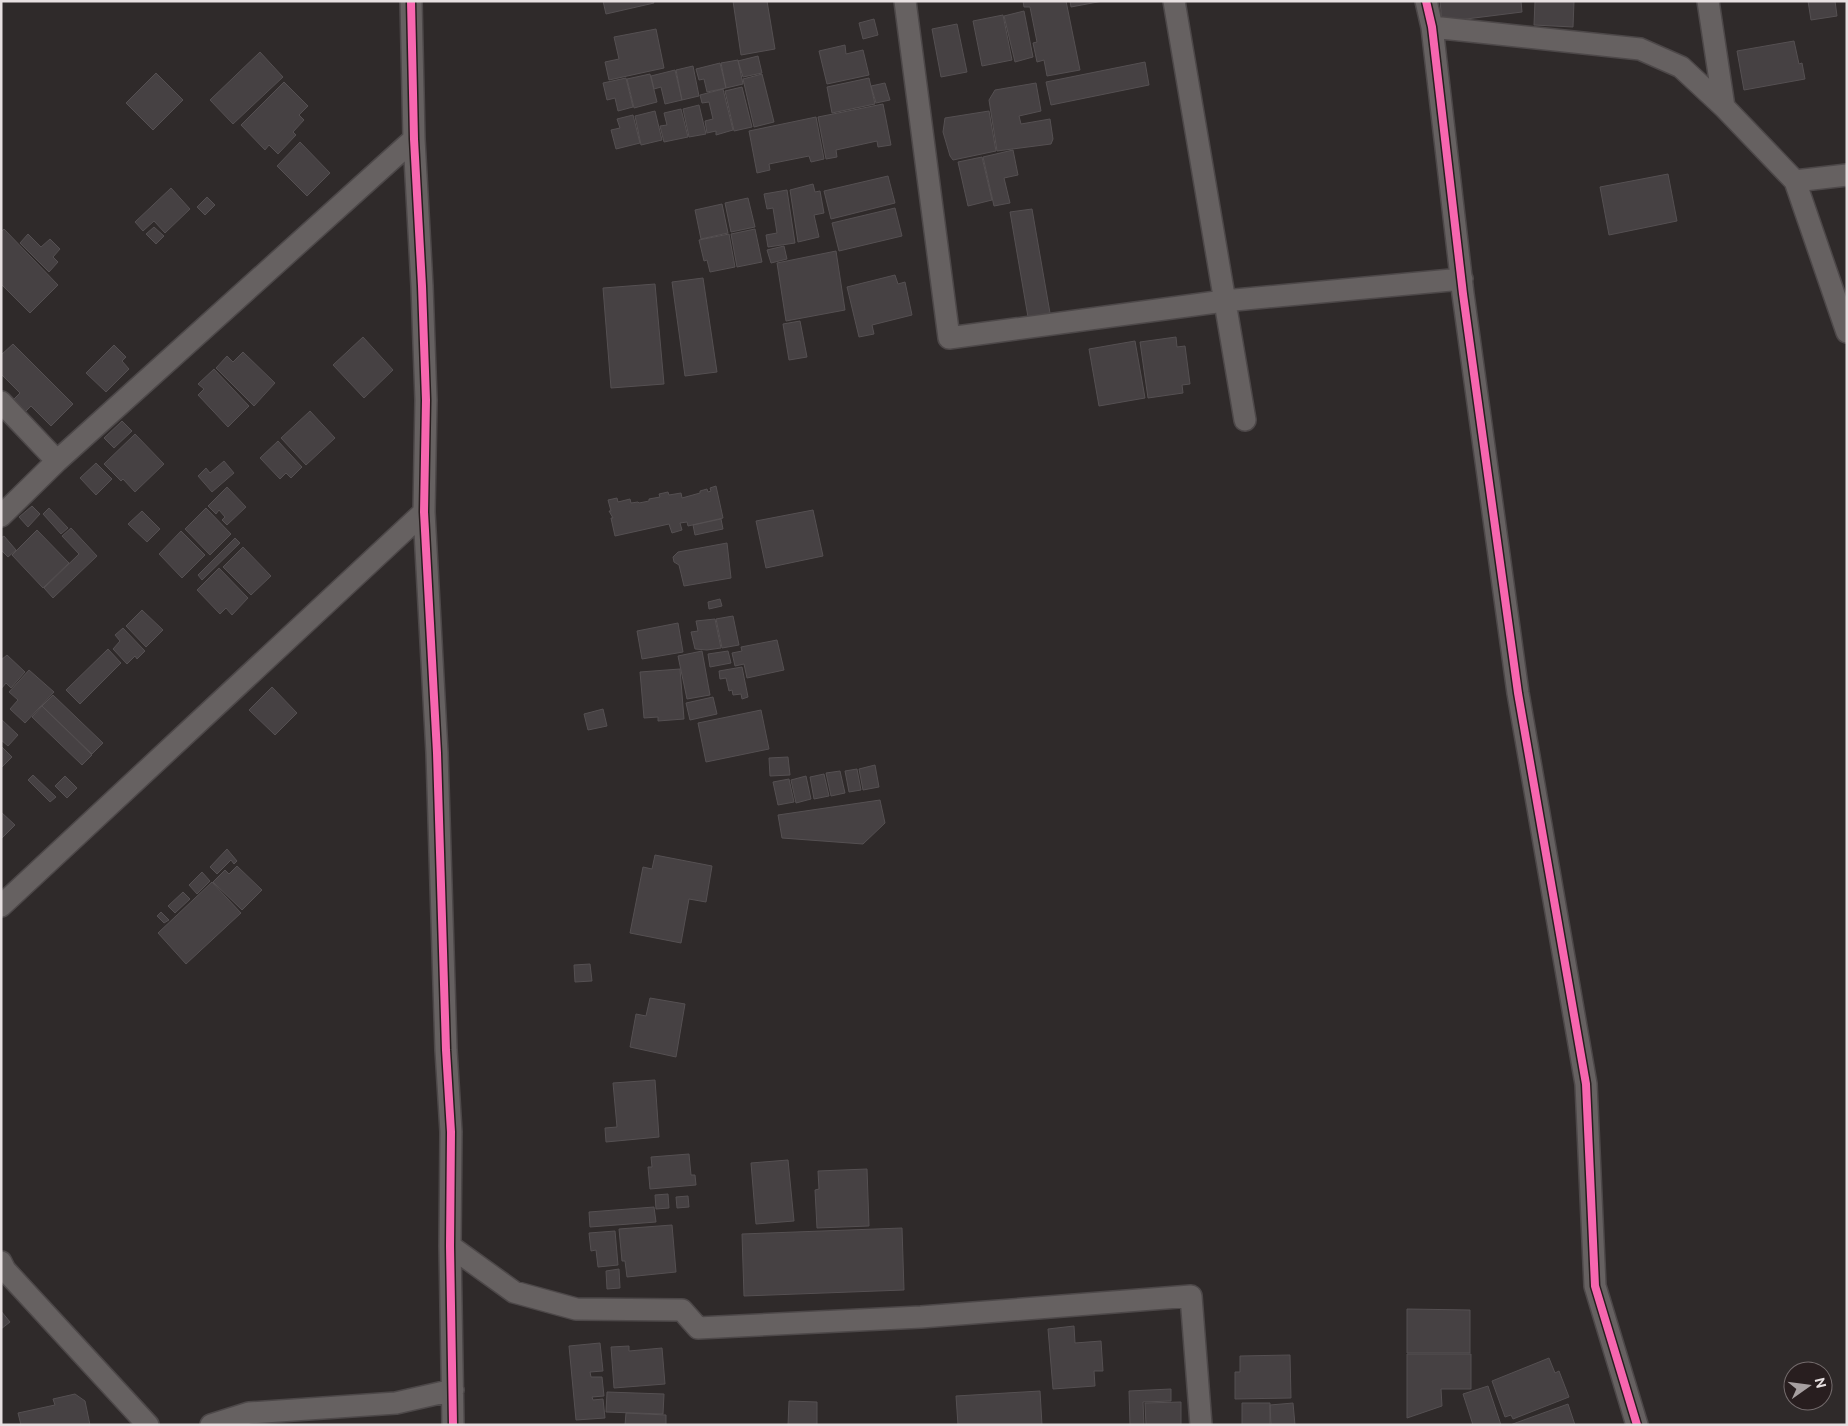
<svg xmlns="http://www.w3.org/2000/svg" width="1848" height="1426" font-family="Ubuntu,sans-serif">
	<rect width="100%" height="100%" fill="#2f2a2a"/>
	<path fill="#464143" stroke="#555052" d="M 603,1 L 653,1 L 654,3 L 606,14 Z
		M 733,1 L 767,1 L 775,49 L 741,55 Z
		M 1023,1 L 1066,1 L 1080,70 L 1047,76 L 1044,60 L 1037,62 L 1033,43 L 1037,42 L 1030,7 L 1024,7 Z
		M 1070,1 L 1103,1 L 1071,7 Z
		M 1440,1 L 1521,1 L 1522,12 L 1442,22 Z
		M 1535,1 L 1574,1 L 1573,27 L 1534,25 Z
		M 1808,1 L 1835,1 L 1837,16 L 1811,20 Z
		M 1024,11 L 1033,57 L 1015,62 L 1004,16 Z
		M 1003,15 L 1012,60 L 982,66 L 973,21 Z
		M 874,19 L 878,35 L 863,39 L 859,23 Z
		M 957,24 L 967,72 L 941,77 L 932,29 Z
		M 656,29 L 664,68 L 609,80 L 605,62 L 619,59 L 614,37 Z
		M 1794,41 L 1799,64 L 1802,63 L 1805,79 L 1744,90 L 1737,51 Z
		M 845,45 L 846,54 L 863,50 L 869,75 L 827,84 L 819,51 Z
		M 260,52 L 283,77 L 233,124 L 210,100 Z
		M 758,56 L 762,73 L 743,77 L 738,61 Z
		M 738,60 L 743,84 L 726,88 L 721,63 Z
		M 1145,62 L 1149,85 L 1051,105 L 1046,82 Z
		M 720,63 L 726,88 L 707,92 L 704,79 L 699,80 L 696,69 Z
		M 693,66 L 699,96 L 682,100 L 676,70 Z
		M 675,70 L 682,100 L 665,104 L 661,87 L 654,89 L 651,76 Z
		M 156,73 L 183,100 L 153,130 L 126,103 Z
		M 650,74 L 657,102 L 634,108 L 627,79 Z
		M 762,74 L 774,122 L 754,127 L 743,79 Z
		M 626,78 L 633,107 L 618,111 L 615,98 L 607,100 L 603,83 Z
		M 869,78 L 875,104 L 832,113 L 827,87 Z
		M 284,82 L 308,106 L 299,115 L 304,120 L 293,132 L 296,135 L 278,154 L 269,145 L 265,150 L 241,125 Z
		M 885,83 L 890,100 L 876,103 L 871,86 Z
		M 1036,83 L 1041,111 L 1019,116 L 1021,124 L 1050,119 L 1053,139 L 1051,144 L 997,151 L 989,100 L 995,90 Z
		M 742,87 L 752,127 L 734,131 L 725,91 Z
		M 723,89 L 733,130 L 716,135 L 716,131 L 707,133 L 705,121 L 713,119 L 709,102 L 702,103 L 700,95 Z
		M 883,104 L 891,145 L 878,147 L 877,141 L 836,150 L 837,157 L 826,159 L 818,117 Z
		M 699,105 L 706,134 L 689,137 L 683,109 Z
		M 681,109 L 688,137 L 664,142 L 660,126 L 667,125 L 664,113 Z
		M 655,111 L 662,140 L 641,145 L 635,116 Z
		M 989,111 L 996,151 L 953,160 L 950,156 L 943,132 L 945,118 Z
		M 633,115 L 640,143 L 616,149 L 611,130 L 620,128 L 617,119 Z
		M 816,117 L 824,159 L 811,162 L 809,156 L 769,164 L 770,170 L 757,173 L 749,131 Z
		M 300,142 L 330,173 L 307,196 L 277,166 Z
		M 1013,150 L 1018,175 L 1004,178 L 1010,203 L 994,206 L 983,157 Z
		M 982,157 L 992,200 L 968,206 L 958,162 Z
		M 1668,174 L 1677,221 L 1609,235 L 1600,187 Z
		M 888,176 L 895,203 L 831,219 L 824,191 Z
		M 813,184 L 815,192 L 820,191 L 824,213 L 814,215 L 819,237 L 798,242 L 790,190 Z
		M 171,188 L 190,209 L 165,233 L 154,221 L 143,231 L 135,222 Z
		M 787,190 L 795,243 L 768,247 L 766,235 L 777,233 L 773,208 L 767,209 L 764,194 Z
		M 207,197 L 215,205 L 205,215 L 197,207 Z
		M 748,198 L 755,227 L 731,232 L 725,203 Z
		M 722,204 L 728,233 L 701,239 L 695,210 Z
		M 895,208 L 902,236 L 839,251 L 832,223 Z
		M 1032,209 L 1050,313 L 1028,317 L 1010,212 Z
		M 154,227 L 164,236 L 156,244 L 146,234 Z
		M 4,229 L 58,285 L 30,313 L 1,284 L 1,232 Z
		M 755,229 L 762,262 L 737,267 L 731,234 Z
		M 28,234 L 41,247 L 50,239 L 60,249 L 53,257 L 58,262 L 49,272 L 20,243 Z
		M 729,234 L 735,267 L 710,272 L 707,260 L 704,261 L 699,240 Z
		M 784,246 L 787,259 L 771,263 L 767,250 Z
		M 836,251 L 845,310 L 786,321 L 777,263 Z
		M 895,275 L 898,284 L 905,282 L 912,315 L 872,325 L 874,334 L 859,337 L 847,287 Z
		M 703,278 L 717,372 L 685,376 L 672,282 Z
		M 655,284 L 664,384 L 611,388 L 603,288 Z
		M 800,321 L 807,357 L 789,360 L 783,324 Z
		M 363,337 L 393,370 L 364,398 L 333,365 Z
		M 1176,337 L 1177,347 L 1185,346 L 1190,384 L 1182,385 L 1183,393 L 1148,398 L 1140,342 Z
		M 1135,341 L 1145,398 L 1099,406 L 1089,349 Z
		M 13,344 L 73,404 L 51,426 L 31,406 L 25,412 L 13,400 L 20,393 L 1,374 L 1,355 Z
		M 114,345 L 126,357 L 122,361 L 129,369 L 106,392 L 86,373 Z
		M 243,352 L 275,383 L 254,406 L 216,368 L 227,356 L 233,362 Z
		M 214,369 L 249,406 L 228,427 L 198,395 L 204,389 L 198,384 Z
		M 310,411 L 335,438 L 306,465 L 281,438 Z
		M 122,421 L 132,431 L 114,448 L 104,438 Z
		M 135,434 L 164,464 L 135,492 L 123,479 L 121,481 L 104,464 Z
		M 278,441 L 302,467 L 291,478 L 286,473 L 280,479 L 260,458 Z
		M 224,461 L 234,473 L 212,492 L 198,476 L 206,468 L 210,473 Z
		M 96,463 L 112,479 L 96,495 L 80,478 Z
		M 716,486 L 723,518 L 688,526 L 687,522 L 680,523 L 682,530 L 672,533 L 669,524 L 615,536 L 611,518 L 613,518 L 609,511 L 611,511 L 608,500 L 617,498 L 618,502 L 630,499 L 631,503 L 638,502 L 639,503 L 649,501 L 649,499 L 660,497 L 659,494 L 668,492 L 669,495 L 681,493 L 682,498 L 700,493 L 700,491 L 707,489 L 708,492 L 711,491 L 710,488 Z
		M 227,487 L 246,507 L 227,525 L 222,520 L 225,517 L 219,510 L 216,514 L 208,506 Z
		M 32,506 L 40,514 L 28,527 L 19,517 Z
		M 49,508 L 68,528 L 61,534 L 43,514 Z
		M 206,508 L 231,534 L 210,555 L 185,529 Z
		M 813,510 L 823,556 L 766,568 L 756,521 Z
		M 142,511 L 160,529 L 147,542 L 128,524 Z
		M 721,519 L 723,529 L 695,535 L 693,525 Z
		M 71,528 L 97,556 L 53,598 L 44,588 L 79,554 L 62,536 Z
		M 37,530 L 69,563 L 43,588 L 12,555 Z
		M 181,531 L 205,555 L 182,578 L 159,554 Z
		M 4,536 L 16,550 L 8,557 L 1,550 L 1,538 Z
		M 235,538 L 240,543 L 202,580 L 198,575 Z
		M 727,543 L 731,578 L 684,586 L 679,565 L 674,562 L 673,557 L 678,552 Z
		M 243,547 L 271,576 L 251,595 L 223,567 Z
		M 219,568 L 248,598 L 232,615 L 226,608 L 220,614 L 197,590 Z
		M 720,599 L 722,606 L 709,609 L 708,602 Z
		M 142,610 L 163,630 L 146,647 L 126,626 Z
		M 733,616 L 739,645 L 722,648 L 716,619 Z
		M 715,619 L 721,648 L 707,650 L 695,649 L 691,632 L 698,631 L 696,621 Z
		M 678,623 L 683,652 L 642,659 L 637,631 Z
		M 123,628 L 145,651 L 137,659 L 135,656 L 127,664 L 113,649 L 120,641 L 115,635 Z
		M 777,640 L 784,670 L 747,678 L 744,664 L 735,666 L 732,653 L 742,651 L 741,647 Z
		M 108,649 L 121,663 L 80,704 L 66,690 Z
		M 702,651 L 710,695 L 687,699 L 678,656 Z
		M 728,651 L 731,663 L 710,667 L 708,654 Z
		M 7,655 L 25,672 L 11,688 L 6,683 L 1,689 L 1,660 Z
		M 742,667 L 748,697 L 742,699 L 741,694 L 733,695 L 732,690 L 729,691 L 726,678 L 720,679 L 719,671 Z
		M 680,669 L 684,719 L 658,721 L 658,717 L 644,718 L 640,672 Z
		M 29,670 L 54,692 L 25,723 L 10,709 L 18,700 L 9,692 Z
		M 272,687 L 297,713 L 275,735 L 249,710 Z
		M 53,695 L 103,743 L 92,754 L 42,706 Z
		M 713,697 L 717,714 L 690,720 L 686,703 Z
		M 42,706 L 92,755 L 82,765 L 32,717 Z
		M 603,709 L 607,726 L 588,730 L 584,714 Z
		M 761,710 L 769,749 L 706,762 L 698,723 Z
		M 1,719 L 18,735 L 8,746 L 1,740 Z
		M 1,746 L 12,757 L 1,768 Z
		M 788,757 L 790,775 L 770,776 L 769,758 Z
		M 875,765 L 879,787 L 863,790 L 859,769 Z
		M 857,769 L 861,790 L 849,792 L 845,771 Z
		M 840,771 L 845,793 L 831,796 L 826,773 Z
		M 824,774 L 829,796 L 814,799 L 810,777 Z
		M 33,775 L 56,797 L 50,802 L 28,780 Z
		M 65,776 L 77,788 L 67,798 L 55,786 Z
		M 806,776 L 811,799 L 796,803 L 791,780 Z
		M 789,779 L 794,802 L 778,805 L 773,782 Z
		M 880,800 L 885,823 L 863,844 L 782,838 L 778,815 Z
		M 1,812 L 15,825 L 1,839 Z
		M 227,849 L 237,861 L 234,864 L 231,860 L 217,874 L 210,867 Z
		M 655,855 L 712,866 L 706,902 L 689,899 L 681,943 L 630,933 L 643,867 L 652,869 Z
		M 237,866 L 262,890 L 242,910 L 213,882 L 225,870 L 229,874 Z
		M 202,872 L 210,881 L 197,894 L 189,885 Z
		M 212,882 L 241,913 L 186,964 L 158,933 Z
		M 183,892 L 190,899 L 175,913 L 168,906 Z
		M 161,912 L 169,920 L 164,923 L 157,916 Z
		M 590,964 L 592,981 L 575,982 L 574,965 Z
		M 650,998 L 685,1004 L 676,1057 L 630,1047 L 636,1014 L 646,1016 Z
		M 655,1080 L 659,1137 L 606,1142 L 605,1128 L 617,1127 L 613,1083 Z
		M 689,1154 L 691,1175 L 695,1175 L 696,1185 L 650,1189 L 648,1167 L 652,1167 L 651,1157 Z
		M 788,1160 L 794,1221 L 756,1224 L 751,1163 Z
		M 867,1169 L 869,1226 L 817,1228 L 815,1190 L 819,1189 L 818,1171 Z
		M 668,1194 L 669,1208 L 656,1209 L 655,1195 Z
		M 688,1196 L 689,1207 L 677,1208 L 676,1197 Z
		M 654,1207 L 656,1222 L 590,1227 L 589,1212 Z
		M 672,1225 L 676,1272 L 627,1277 L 625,1261 L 622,1261 L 619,1229 Z
		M 902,1228 L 904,1290 L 744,1296 L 742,1234 Z
		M 615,1231 L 618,1265 L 598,1267 L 596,1250 L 591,1251 L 589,1233 Z
		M 619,1269 L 620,1288 L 607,1289 L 606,1271 Z
		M 1407,1309 L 1470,1310 L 1470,1353 L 1407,1353 Z
		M 1,1311 L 10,1322 L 1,1329 Z
		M 1074,1326 L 1075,1343 L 1101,1341 L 1103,1371 L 1094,1371 L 1095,1386 L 1053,1389 L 1048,1329 Z
		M 600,1343 L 603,1371 L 590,1372 L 591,1377 L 602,1377 L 604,1396 L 592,1397 L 593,1400 L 603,1399 L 605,1418 L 576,1420 L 569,1346 Z
		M 629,1346 L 629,1351 L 662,1348 L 665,1384 L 614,1388 L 611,1347 Z
		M 1407,1354 L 1471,1354 L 1471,1389 L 1441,1389 L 1442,1406 L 1407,1418 Z
		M 1290,1355 L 1291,1398 L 1235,1399 L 1235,1372 L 1240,1372 L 1240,1356 Z
		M 1549,1358 L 1555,1373 L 1559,1371 L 1569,1397 L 1513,1419 L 1511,1415 L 1505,1417 L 1492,1381 Z
		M 1488,1386 L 1501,1425 L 1473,1425 L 1463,1394 Z
		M 1171,1389 L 1171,1401 L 1143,1402 L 1144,1425 L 1130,1425 L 1129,1391 Z
		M 1040,1391 L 1042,1425 L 958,1425 L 956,1396 Z
		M 607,1392 L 664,1394 L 663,1414 L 606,1412 Z
		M 75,1394 L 85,1401 L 90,1425 L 21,1425 L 18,1413 L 55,1405 L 53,1399 Z
		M 789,1401 L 817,1402 L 817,1425 L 788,1425 Z
		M 1181,1402 L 1181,1425 L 1146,1425 L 1145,1403 Z
		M 1242,1403 L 1270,1403 L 1270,1425 L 1242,1425 Z
		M 1293,1403 L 1295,1425 L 1271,1425 L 1270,1405 Z
		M 1568,1404 L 1575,1425 L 1510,1425 Z
		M 626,1413 L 666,1415 L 666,1425 L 625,1425 Z"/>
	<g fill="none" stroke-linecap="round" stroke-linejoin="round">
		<defs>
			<path id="minor" d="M 411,1 L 414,139 L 422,286 L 426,400 L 424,512 L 437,753 L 446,1050 L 451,1132 L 450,1246 L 453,1425
				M 905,1 L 949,338 L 1224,301 L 1462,279
				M 1174,1 L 1245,420
				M 1426,1 L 1432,27 L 1463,294 L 1518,693 L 1586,1084 L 1595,1286 L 1637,1425
				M 1708,1 L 1724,107
				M 1432,27 L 1640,49 L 1681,67 L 1724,107 L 1795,181 L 1847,332
				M 1795,181 L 1847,175
				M 1,402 L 57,461
				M 1,516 L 57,461 L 414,139
				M 1,906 L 424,512
				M 450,1246 L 514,1292 L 576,1309 L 682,1310 L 698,1328 L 921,1317 L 1191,1296 L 1201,1425
				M 1,1262 L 5,1270 L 148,1425
				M 211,1425 L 249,1413 L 396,1403 L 453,1390"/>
		</defs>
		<use href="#minor" stroke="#4d4849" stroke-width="24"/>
		<use href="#minor" stroke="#666161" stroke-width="21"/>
		<defs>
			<path id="cycleway" d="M 411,1 L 414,139 L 422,286 L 426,400 L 424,512 L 437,753 L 446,1050 L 451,1132 L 450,1246 L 453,1425
				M 1426,1 L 1432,27 L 1463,294 L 1518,693 L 1586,1084 L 1595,1286 L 1637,1425"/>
		</defs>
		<use href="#cycleway" stroke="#281e1f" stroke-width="11"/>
		<use href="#cycleway" stroke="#f766af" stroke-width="8"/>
	</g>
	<rect width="1848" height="1426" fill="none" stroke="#e7e0e1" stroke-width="5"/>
	<g transform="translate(1808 1386) rotate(76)"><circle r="24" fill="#281e1f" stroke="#746c6d"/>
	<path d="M0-4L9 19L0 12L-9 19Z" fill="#a7a0a1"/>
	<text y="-8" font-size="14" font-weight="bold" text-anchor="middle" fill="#e7e0e1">N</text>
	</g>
</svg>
